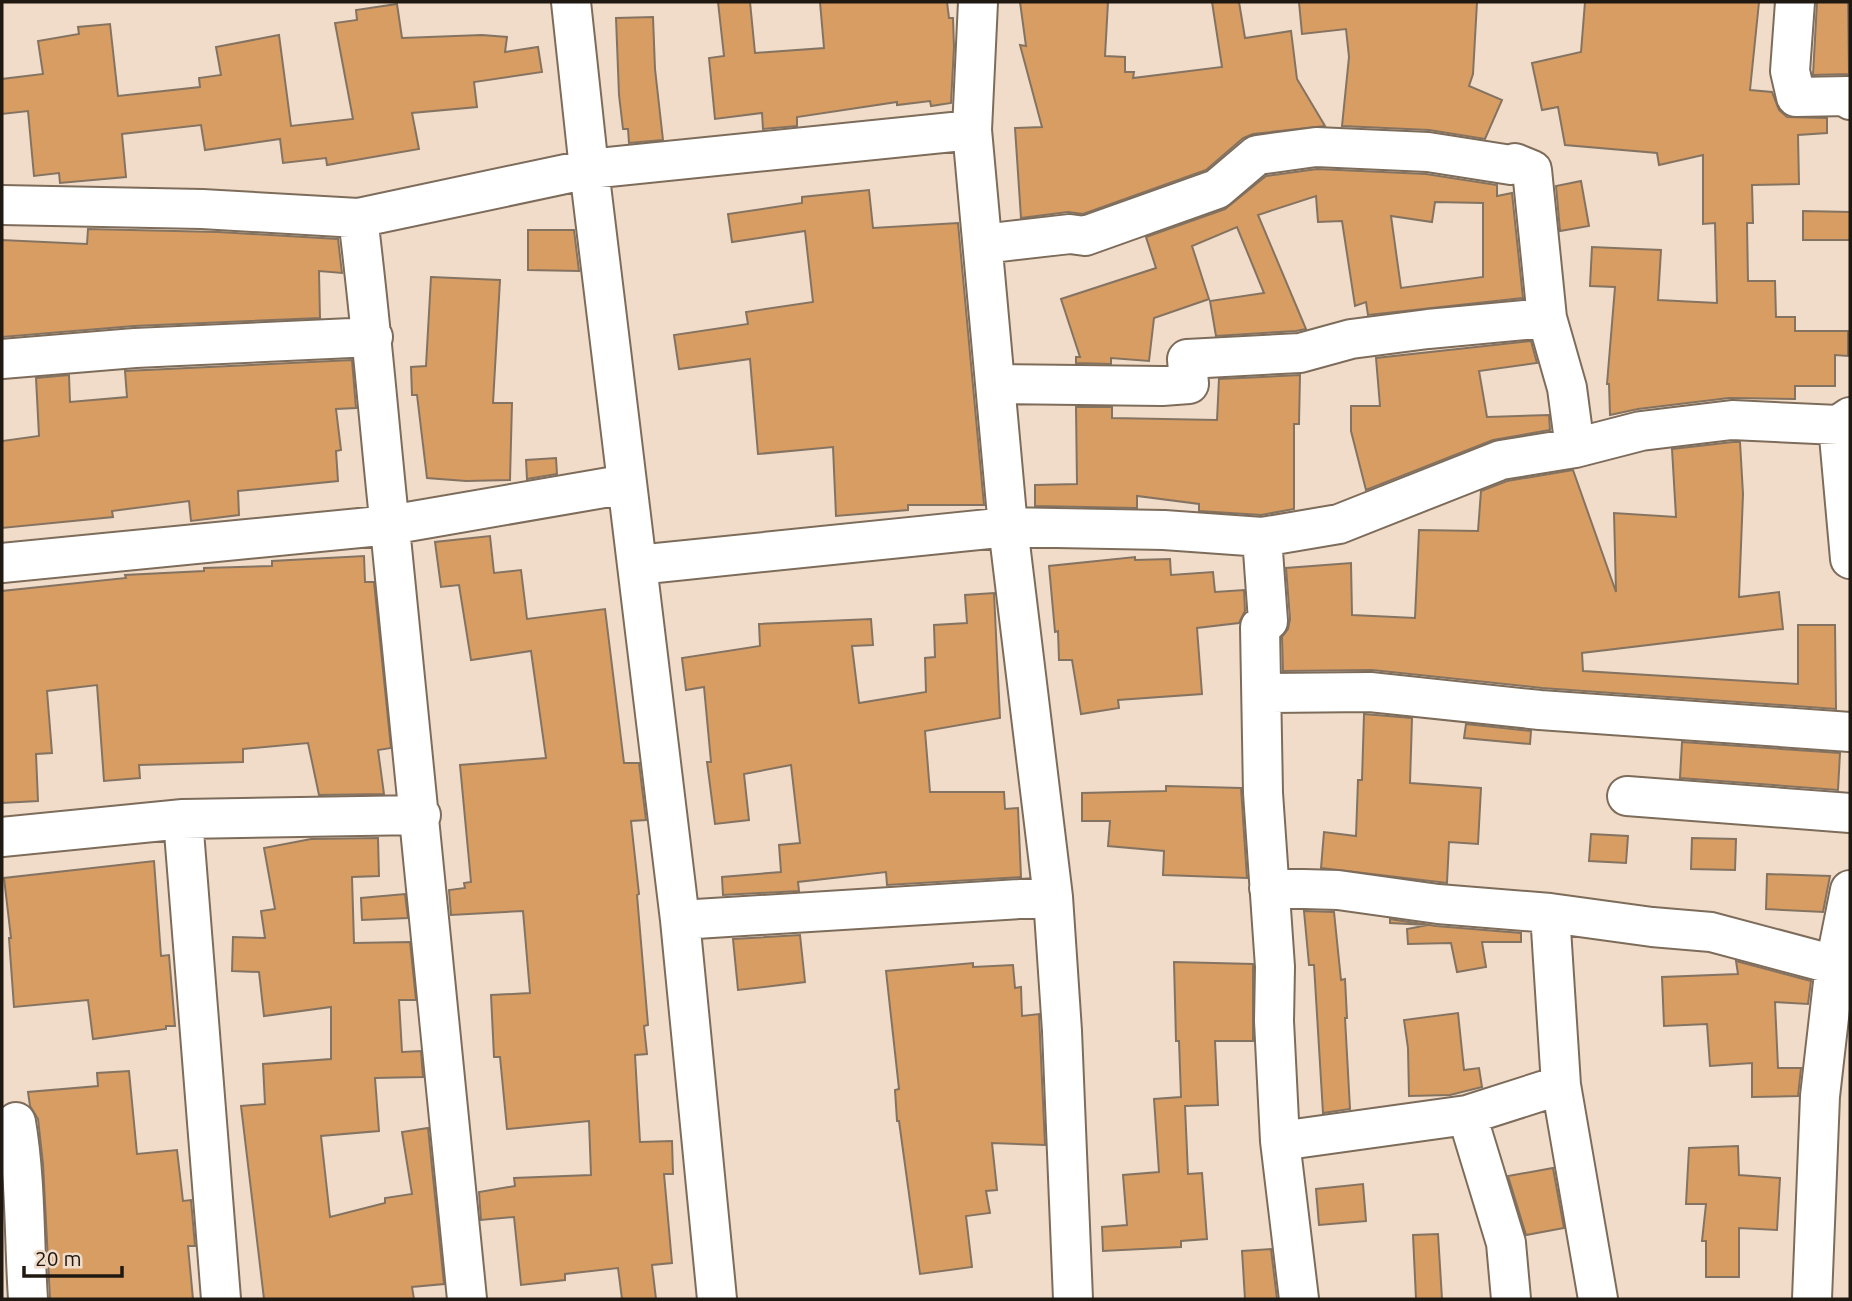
<svg xmlns="http://www.w3.org/2000/svg" width="1852" height="1301" font-family="Ubuntu,sans-serif">
	<rect width="100%" height="100%" fill="#f1dcc9"/>
	<path fill="#d89d63" stroke="#857361" stroke-width="2" fill-rule="evenodd" d="M 718,2 L 750,2 L 755,53 L 824,48 L 820,2 L 947,2 L 949,18 L 953,18 L 954,47 L 951,103 L 931,106 L 930,101 L 897,105 L 897,102 L 797,117 L 797,126 L 763,129 L 762,113 L 715,119 L 709,58 L 724,56 Z
		M 1020,2 L 1108,2 L 1105,56 L 1125,57 L 1125,72 L 1134,72 L 1133,78 L 1222,67 L 1212,2 L 1239,2 L 1245,38 L 1291,31 L 1297,79 L 1325,126 L 1253,134 L 1243,138 L 1206,170 L 1083,214 L 1068,212 L 1021,218 L 1015,128 L 1042,127 L 1020,45 L 1026,46 Z
		M 1299,2 L 1477,2 L 1473,74 L 1469,86 L 1502,100 L 1485,139 L 1429,130 L 1342,126 L 1349,57 L 1346,29 L 1302,34 Z
		M 1585,2 L 1759,2 L 1750,90 L 1772,92 L 1779,110 L 1787,117 L 1827,118 L 1827,133 L 1798,135 L 1799,184 L 1752,185 L 1753,223 L 1747,223 L 1748,281 L 1775,281 L 1776,317 L 1795,317 L 1795,331 L 1848,331 L 1848,356 L 1835,355 L 1835,386 L 1795,386 L 1795,399 L 1729,398 L 1638,409 L 1610,415 L 1609,384 L 1607,384 L 1615,287 L 1590,286 L 1592,247 L 1661,250 L 1658,300 L 1717,303 L 1715,223 L 1703,224 L 1703,155 L 1659,165 L 1657,153 L 1565,145 L 1558,107 L 1542,110 L 1532,63 L 1581,52 Z
		M 1817,2 L 1848,2 L 1849,74 L 1813,75 Z
		M 397,4 L 402,38 L 482,35 L 507,37 L 505,52 L 538,47 L 542,72 L 474,82 L 477,107 L 412,113 L 419,149 L 327,165 L 326,158 L 283,163 L 280,139 L 205,150 L 201,125 L 122,134 L 126,177 L 60,183 L 59,173 L 34,176 L 28,111 L 2,114 L 2,79 L 43,74 L 38,41 L 79,34 L 78,27 L 110,24 L 118,96 L 200,87 L 199,78 L 221,75 L 216,47 L 279,35 L 291,126 L 353,119 L 335,23 L 357,20 L 356,10 Z
		M 653,17 L 655,69 L 663,140 L 629,143 L 628,129 L 623,129 L 619,95 L 616,18 Z
		M 1317,169 L 1426,174 L 1497,185 L 1497,196 L 1512,193 L 1523,298 L 1368,315 L 1366,302 L 1355,306 L 1342,221 L 1318,222 L 1316,196 L 1258,215 L 1306,329 L 1296,331 L 1216,336 L 1210,301 L 1264,293 L 1237,227 L 1192,246 L 1209,299 L 1154,318 L 1149,361 L 1111,358 L 1111,364 L 1076,363 L 1076,357 L 1080,357 L 1061,299 L 1156,268 L 1146,237 L 1225,209 L 1266,176 ZM 1435,202 L 1483,203 L 1483,277 L 1401,288 L 1391,216 L 1432,222 Z
		M 1581,181 L 1589,226 L 1560,231 L 1556,186 Z
		M 869,190 L 873,228 L 958,223 L 984,505 L 908,505 L 908,510 L 836,516 L 833,447 L 758,454 L 750,359 L 679,369 L 674,335 L 748,324 L 746,312 L 813,302 L 805,231 L 732,242 L 728,214 L 802,203 L 802,197 Z
		M 1803,211 L 1850,212 L 1850,240 L 1803,240 Z
		M 88,229 L 218,232 L 338,239 L 342,273 L 319,271 L 320,318 L 134,326 L 2,337 L 2,240 L 87,244 Z
		M 528,230 L 574,230 L 579,271 L 528,270 Z
		M 431,277 L 500,280 L 493,403 L 512,403 L 510,480 L 466,481 L 427,478 L 417,395 L 412,395 L 411,367 L 426,366 Z
		M 1531,341 L 1537,363 L 1479,371 L 1487,417 L 1549,415 L 1550,430 L 1493,440 L 1366,490 L 1351,431 L 1351,406 L 1380,406 L 1376,358 Z
		M 352,360 L 356,408 L 336,409 L 341,450 L 336,451 L 338,481 L 238,491 L 239,515 L 191,521 L 189,501 L 112,511 L 113,517 L 2,528 L 2,441 L 39,436 L 36,378 L 69,375 L 70,402 L 127,397 L 125,371 Z
		M 1300,375 L 1299,424 L 1294,424 L 1294,509 L 1261,515 L 1199,511 L 1199,504 L 1137,496 L 1137,508 L 1035,506 L 1035,485 L 1077,484 L 1076,407 L 1112,407 L 1112,418 L 1217,420 L 1219,379 Z
		M 1733,442 L 1740,442 L 1743,494 L 1739,597 L 1779,592 L 1783,629 L 1582,653 L 1583,671 L 1798,684 L 1798,625 L 1835,625 L 1836,709 L 1542,688 L 1372,670 L 1283,671 L 1282,637 L 1288,629 L 1290,619 L 1286,568 L 1351,563 L 1352,615 L 1415,618 L 1419,530 L 1478,531 L 1481,491 L 1507,481 L 1573,470 L 1616,592 L 1614,513 L 1676,517 L 1672,449 Z
		M 556,458 L 557,474 L 527,479 L 526,460 Z
		M 490,536 L 494,573 L 521,570 L 527,619 L 605,609 L 624,763 L 639,763 L 646,820 L 631,821 L 639,894 L 637,895 L 648,1025 L 644,1026 L 647,1054 L 635,1055 L 640,1142 L 672,1141 L 673,1174 L 664,1174 L 672,1263 L 652,1265 L 656,1299 L 622,1299 L 618,1268 L 565,1274 L 565,1280 L 521,1285 L 514,1217 L 481,1220 L 479,1192 L 515,1186 L 514,1178 L 591,1175 L 589,1121 L 507,1129 L 500,1057 L 494,1057 L 491,995 L 530,993 L 523,911 L 451,915 L 449,890 L 465,888 L 464,883 L 471,882 L 460,765 L 546,758 L 531,651 L 471,660 L 459,585 L 441,587 L 435,542 Z
		M 364,556 L 365,582 L 374,582 L 391,748 L 378,750 L 384,794 L 319,795 L 308,743 L 243,749 L 243,762 L 139,765 L 140,778 L 104,781 L 97,685 L 47,691 L 52,753 L 36,754 L 38,801 L 2,803 L 2,591 L 126,578 L 125,575 L 204,571 L 204,568 L 272,566 L 272,561 Z
		M 1135,557 L 1135,560 L 1170,559 L 1171,575 L 1213,572 L 1215,592 L 1244,590 L 1245,611 L 1239,623 L 1197,628 L 1202,694 L 1118,700 L 1119,708 L 1081,714 L 1072,660 L 1059,660 L 1058,631 L 1055,632 L 1049,566 Z
		M 994,593 L 1000,718 L 925,731 L 930,792 L 1004,792 L 1005,809 L 1018,808 L 1021,877 L 887,885 L 886,872 L 798,882 L 799,891 L 723,895 L 722,877 L 781,872 L 779,845 L 800,843 L 791,765 L 744,774 L 749,820 L 715,824 L 707,762 L 711,762 L 704,687 L 686,690 L 682,658 L 760,646 L 759,624 L 871,619 L 873,645 L 852,646 L 859,703 L 926,692 L 925,658 L 935,657 L 934,625 L 967,623 L 965,595 Z
		M 1364,714 L 1412,718 L 1410,783 L 1481,788 L 1478,844 L 1449,842 L 1447,883 L 1321,868 L 1324,832 L 1356,836 L 1358,780 L 1362,780 Z
		M 1466,724 L 1531,731 L 1530,744 L 1464,738 Z
		M 1682,742 L 1840,753 L 1838,790 L 1680,778 Z
		M 1166,786 L 1241,788 L 1247,878 L 1163,875 L 1164,851 L 1108,846 L 1110,821 L 1082,821 L 1082,793 L 1166,791 Z
		M 1591,834 L 1628,836 L 1626,863 L 1589,861 Z
		M 378,838 L 379,876 L 352,877 L 354,943 L 410,942 L 416,1000 L 399,1000 L 402,1052 L 421,1051 L 423,1077 L 375,1078 L 379,1131 L 321,1136 L 330,1217 L 385,1203 L 385,1198 L 412,1194 L 402,1132 L 428,1128 L 444,1284 L 412,1287 L 414,1299 L 264,1299 L 241,1106 L 265,1104 L 263,1064 L 331,1059 L 331,1007 L 264,1016 L 259,972 L 232,971 L 233,937 L 265,938 L 261,911 L 275,909 L 264,848 L 311,839 Z
		M 1692,838 L 1736,839 L 1735,870 L 1691,869 Z
		M 154,861 L 161,956 L 169,955 L 175,1026 L 166,1026 L 166,1029 L 93,1039 L 88,1000 L 14,1007 L 9,938 L 11,938 L 4,878 Z
		M 1767,874 L 1830,876 L 1823,912 L 1766,909 Z
		M 405,894 L 408,918 L 362,920 L 361,898 Z
		M 1304,911 L 1334,912 L 1341,980 L 1345,979 L 1347,1018 L 1345,1018 L 1350,1109 L 1323,1113 L 1314,965 L 1309,965 Z
		M 1390,919 L 1436,926 L 1521,933 L 1521,942 L 1482,942 L 1486,967 L 1457,972 L 1451,943 L 1408,944 L 1407,929 L 1428,925 L 1390,923 Z
		M 800,935 L 805,982 L 738,990 L 733,939 Z
		M 1736,961 L 1811,981 L 1808,1004 L 1775,1002 L 1778,1068 L 1801,1068 L 1798,1096 L 1752,1097 L 1752,1063 L 1710,1066 L 1707,1024 L 1664,1026 L 1662,977 L 1738,974 Z
		M 1174,962 L 1253,964 L 1253,1041 L 1215,1041 L 1218,1105 L 1185,1106 L 1188,1174 L 1202,1173 L 1207,1239 L 1181,1241 L 1181,1247 L 1103,1251 L 1102,1227 L 1127,1225 L 1123,1175 L 1159,1172 L 1154,1099 L 1181,1097 L 1179,1041 L 1176,1041 Z
		M 973,963 L 973,967 L 1013,965 L 1015,988 L 1021,987 L 1022,1016 L 1039,1014 L 1045,1145 L 992,1143 L 997,1190 L 986,1191 L 990,1213 L 966,1216 L 972,1267 L 920,1274 L 899,1121 L 897,1121 L 895,1090 L 899,1089 L 886,971 Z
		M 1458,1013 L 1464,1070 L 1479,1068 L 1482,1087 L 1450,1095 L 1409,1096 L 1408,1048 L 1404,1020 Z
		M 129,1071 L 137,1154 L 177,1150 L 183,1201 L 191,1200 L 195,1246 L 188,1246 L 193,1299 L 50,1299 L 43,1164 L 38,1119 L 30,1106 L 28,1092 L 98,1086 L 97,1073 Z
		M 1738,1146 L 1739,1175 L 1780,1178 L 1777,1230 L 1739,1228 L 1739,1277 L 1706,1277 L 1706,1241 L 1702,1241 L 1706,1204 L 1686,1204 L 1689,1148 Z
		M 1553,1168 L 1564,1228 L 1526,1235 L 1508,1176 Z
		M 1363,1184 L 1366,1221 L 1319,1225 L 1316,1189 Z
		M 1438,1234 L 1442,1299 L 1416,1299 L 1413,1235 Z
		M 1271,1249 L 1277,1299 L 1245,1299 L 1242,1251 Z"/>
	<g fill="none" stroke-linecap="round" stroke-linejoin="round">
		<defs>
			<path id="minor" d="M 571,2 L 589,169 L 680,920 L 717,1299
				M 978,2 L 972,130 L 1008,527 L 1053,897 L 1062,1031 L 1073,1299
				M 1795,2 L 1790,71 L 1796,97 L 1848,96 L 1850,100
				M 2,205 L 202,209 L 358,218 C 371,321 379,424 390,528 C 417,785 442,1042 467,1299
				M 358,218 L 589,169 L 972,130
				M 983,244 L 1070,234 L 1085,236 L 1217,189 L 1257,155 L 1316,147 L 1428,152 L 1511,165 L 1515,163 L 1532,170 L 1547,318 L 1567,388 L 1575,448
				M 2,359 L 135,348 L 373,337
				M 995,384 L 1162,386 L 1189,384 L 1187,359 L 1300,353 L 1351,339 L 1428,329 L 1547,318
				M 1838,425 L 1850,559
				M 1262,537 L 1268,621 L 1260,627 L 1263,793 L 1275,967 L 1274,1021 L 1280,1141 L 1299,1299
				M 2,563 L 390,525 L 627,484
				M 637,565 L 1008,527 L 1164,530 L 1262,537 L 1339,524 L 1501,460 L 1575,448 L 1641,431 L 1732,420 L 1838,425 L 1850,417
				M 1262,693 L 1370,692 L 1540,710 L 1850,732
				M 1627,796 L 1850,813
				M 183,819 L 221,1299
				M 2,837 L 183,819 L 421,815
				M 1269,888 L 1338,890 L 1438,904 L 1550,913 L 1652,927 L 1711,932 L 1835,965 L 1850,963
				M 1550,913 L 1561,1085 L 1598,1299
				M 680,920 L 1053,897
				M 1467,1115 L 1506,1243 L 1511,1299
				M 16,1122 C 26,1181 24,1240 28,1299
				M 1280,1141 L 1467,1115 L 1561,1085
				M 1812,1299 L 1820,1096 L 1835,965 L 1850,890"/>
		</defs>
		<use href="#minor" stroke="#7e6c5b" stroke-width="42"/>
		<use href="#minor" stroke="#fff" stroke-width="38"/>
	</g>
	<rect width="1852" height="1301" fill="none" stroke="#201912" stroke-width="7"/>
	<path d="M24 1266v10h98v-10" fill="none" stroke="#201912" stroke-width="3.5"/>
	<text x="35" y="1266" font-size="21" fill="#201912" stroke="#f1dcc9" stroke-width="5" paint-order="stroke">20 m</text>
</svg>
